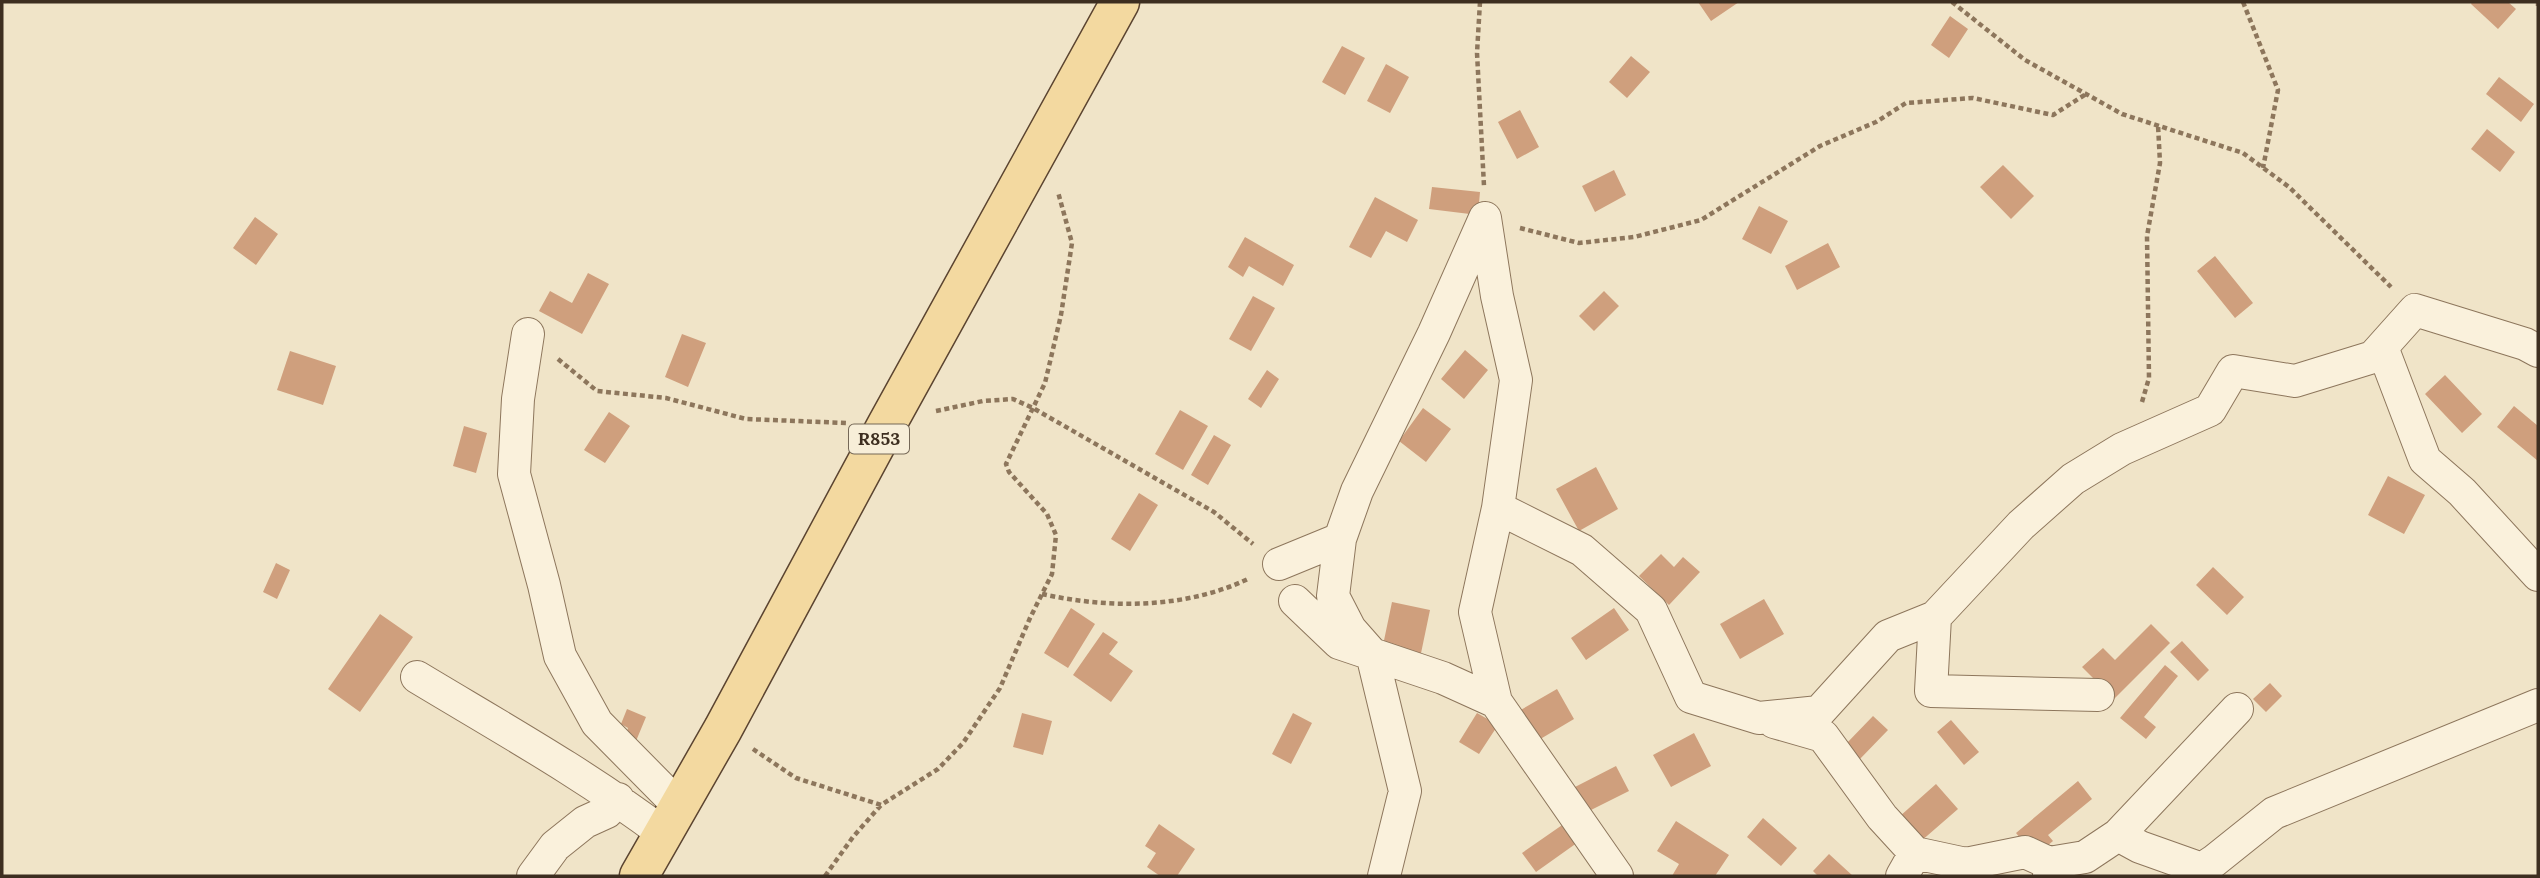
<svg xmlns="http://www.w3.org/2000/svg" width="2540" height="878" font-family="Lora,serif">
	<rect width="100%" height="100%" fill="#f0e4c8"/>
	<path fill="#cf9f7d" d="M 1698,2 L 1739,2 L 1711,21 Z
		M 2472,2 L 2508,2 L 2516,9 L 2498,29 L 2471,4 Z
		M 1950,16 L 1968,29 L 1949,58 L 1931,45 Z
		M 1342,46 L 1365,58 L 1345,95 L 1322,82 Z
		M 1631,56 L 1650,72 L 1627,98 L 1609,82 Z
		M 1386,64 L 1409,77 L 1390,113 L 1367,101 Z
		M 2499,77 L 2534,104 L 2521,122 L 2486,94 Z
		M 1520,110 L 1539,147 L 1517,159 L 1498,122 Z
		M 2487,129 L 2515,152 L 2500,172 L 2471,149 Z
		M 2003,165 L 2034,196 L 2011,219 L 1980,187 Z
		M 1614,170 L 1626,195 L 1595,212 L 1582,186 Z
		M 1432,187 L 1480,192 L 1478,215 L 1429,209 Z
		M 1375,197 L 1418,220 L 1407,242 L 1386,231 L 1371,258 L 1349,247 Z
		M 1759,206 L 1788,221 L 1771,254 L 1742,239 Z
		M 255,217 L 278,234 L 256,265 L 233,248 Z
		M 1245,237 L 1294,265 L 1283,286 L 1249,266 L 1243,277 L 1228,267 Z
		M 1828,243 L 1840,267 L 1797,290 L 1785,266 Z
		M 2215,256 L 2253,303 L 2235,318 L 2197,271 Z
		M 588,273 L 609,284 L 582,334 L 539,311 L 550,291 L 572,303 Z
		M 1604,291 L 1619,306 L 1594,331 L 1579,316 Z
		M 1253,296 L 1275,308 L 1251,351 L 1229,339 Z
		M 682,334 L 706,343 L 688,387 L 665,377 Z
		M 1465,350 L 1488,370 L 1464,399 L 1441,379 Z
		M 290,351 L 336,366 L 323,405 L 277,390 Z
		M 1267,370 L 1279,379 L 1261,408 L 1248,399 Z
		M 2445,375 L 2482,414 L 2462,433 L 2425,394 Z
		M 2514,406 L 2538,426 L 2538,461 L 2497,427 Z
		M 1423,408 L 1451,429 L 1426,462 L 1399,441 Z
		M 1180,410 L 1208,426 L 1183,470 L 1155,454 Z
		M 609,412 L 630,426 L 605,463 L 584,450 Z
		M 464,426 L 487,433 L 476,473 L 453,466 Z
		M 1214,435 L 1231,445 L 1208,485 L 1191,475 Z
		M 1596,467 L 1618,509 L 1579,531 L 1556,489 Z
		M 2388,476 L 2425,495 L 2404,534 L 2368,515 Z
		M 1139,493 L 1158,505 L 1130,551 L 1111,539 Z
		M 1661,554 L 1674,567 L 1683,557 L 1700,572 L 1669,605 L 1639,576 Z
		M 276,563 L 290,570 L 277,599 L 263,592 Z
		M 2213,567 L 2244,597 L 2227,615 L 2196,585 Z
		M 1764,599 L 1784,634 L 1740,659 L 1720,624 Z
		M 1392,602 L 1430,610 L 1420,658 L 1382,650 Z
		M 1071,608 L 1095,624 L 1068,668 L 1044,653 Z
		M 1614,608 L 1629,630 L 1586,660 L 1571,638 Z
		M 380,614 L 413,637 L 360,712 L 328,689 Z
		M 2151,624 L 2170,643 L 2114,699 L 2082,667 L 2103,648 L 2115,660 Z
		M 1103,632 L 1118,642 L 1109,654 L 1133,671 L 1111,702 L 1073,675 Z
		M 2182,641 L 2209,670 L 2198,681 L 2170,652 Z
		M 2165,665 L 2178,676 L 2144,717 L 2156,727 L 2146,739 L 2120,718 Z
		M 2270,683 L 2282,696 L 2266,712 L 2253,699 Z
		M 1557,689 L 1574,719 L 1537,741 L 1519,711 Z
		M 627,709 L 646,717 L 636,741 L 625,737 L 628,728 L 621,724 Z
		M 1022,713 L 1052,721 L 1043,755 L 1013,747 Z
		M 1293,713 L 1312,723 L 1291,764 L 1272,754 Z
		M 1477,713 L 1498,725 L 1479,754 L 1459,742 Z
		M 1873,716 L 1888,730 L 1859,760 L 1845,745 Z
		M 1951,720 L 1979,752 L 1964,765 L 1937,732 Z
		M 1694,733 L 1711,766 L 1671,787 L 1653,755 Z
		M 1616,766 L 1629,791 L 1587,812 L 1575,787 Z
		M 2078,781 L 2092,799 L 2048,835 L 2053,841 L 2035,856 L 2016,833 Z
		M 1936,784 L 1958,809 L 1920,842 L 1899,817 Z
		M 1763,818 L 1797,848 L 1781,866 L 1747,837 Z
		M 1568,821 L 1581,840 L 1536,872 L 1522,853 Z
		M 1676,821 L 1729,855 L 1715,876 L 1672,876 L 1679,864 L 1657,851 Z
		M 1159,824 L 1195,849 L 1177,876 L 1160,876 L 1147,867 L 1156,853 L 1145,846 Z
		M 1829,854 L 1853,876 L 1818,876 L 1813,871 Z"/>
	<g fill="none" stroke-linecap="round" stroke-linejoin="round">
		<defs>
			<path id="minor" d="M 528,334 L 518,399 L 514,474 L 544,585 L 560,656 L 597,723 L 679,806
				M 2382,347 L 2425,460 L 2462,492 L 2538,575
				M 1498,508 L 1582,550 L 1651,610 L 1691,697 L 1759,718 L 1819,712 L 1888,636 L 1935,617
				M 1340,539 L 1333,596 L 1350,629 L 1372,654 L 1405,791 L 1384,876
				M 1279,564 L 1340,539 L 1357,491 L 1434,333 L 1485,218
				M 1295,601 L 1339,643 L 1443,678 L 1496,702 L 1475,612 L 1498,508 L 1516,380 L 1497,296 L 1485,218
				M 417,677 C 500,727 586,775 664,834
				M 2098,695 L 1931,691 L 1935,617 L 2021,525 L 2073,479 L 2122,449 L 2210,410 L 2233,371 L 2295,381 L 2373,357 L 2415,310 L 2525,344 L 2538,351
				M 1496,702 L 1617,876
				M 1774,722 L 1823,736 L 1882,817 L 1915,853
				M 2118,835 L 2237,709
				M 2049,863 L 2085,857 L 2118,835 L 2140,847 L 2202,869
				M 533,876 L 555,846 L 585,822 L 607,812 L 618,799
				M 1902,876 L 1915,853 L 1966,864 L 2025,852 L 2049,863 L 2049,876
				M 2191,876 L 2214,861 L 2274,813 L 2538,705"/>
			<path id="primary" d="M 639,876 L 723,729 L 886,426 L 1120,2"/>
		</defs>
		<use href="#minor" stroke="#8d765c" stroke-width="34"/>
		<use href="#primary" stroke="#5b4430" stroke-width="41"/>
		<path stroke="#8d765c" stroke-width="4.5" stroke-dasharray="5 3.5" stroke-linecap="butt" d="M 1480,2 L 1477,53 L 1484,186
			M 1952,2 L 2025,60 L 2122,114 L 2243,153 L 2289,187 L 2391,287
			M 2243,2 L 2278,90 L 2263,168
			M 2538,2 L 2538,6
			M 1520,228 L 1579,243 L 1634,237 L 1701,220 L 1820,146 L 1876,122 L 1906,103 L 1973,98 L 2053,115 L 2086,94
			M 558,359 L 597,391 L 666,398 L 746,419 L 846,423
			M 2142,402 L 2149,378 L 2147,236 L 2160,163 L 2158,125
			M 936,411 L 983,401 L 1013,399 L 1033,408 L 1214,512 L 1253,544
			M 1042,594 C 1110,609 1186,609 1250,578
			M 753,749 L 796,778 L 881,805 L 938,769 L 963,743 L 1000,688 L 1030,618 L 1052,574 L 1056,535 L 1047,514 L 1009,472 L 1006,464 L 1045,383 L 1061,315 L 1072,243 L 1058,192
			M 825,876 L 853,837 L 881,805"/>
		<use href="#minor" stroke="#faf1dc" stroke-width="32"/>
		<use href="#primary" stroke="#f3d9a0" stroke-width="38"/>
	</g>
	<g text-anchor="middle" stroke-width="6" stroke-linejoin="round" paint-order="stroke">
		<rect fill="#f7eed8" stroke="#756857" stroke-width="2" x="849" y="424.5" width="60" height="29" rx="5"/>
		<g font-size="18" font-weight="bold" fill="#3d2e20">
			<text x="879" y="445">R853</text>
		</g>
	</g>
	<rect width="2540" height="878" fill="none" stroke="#3d2e20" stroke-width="7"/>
</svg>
